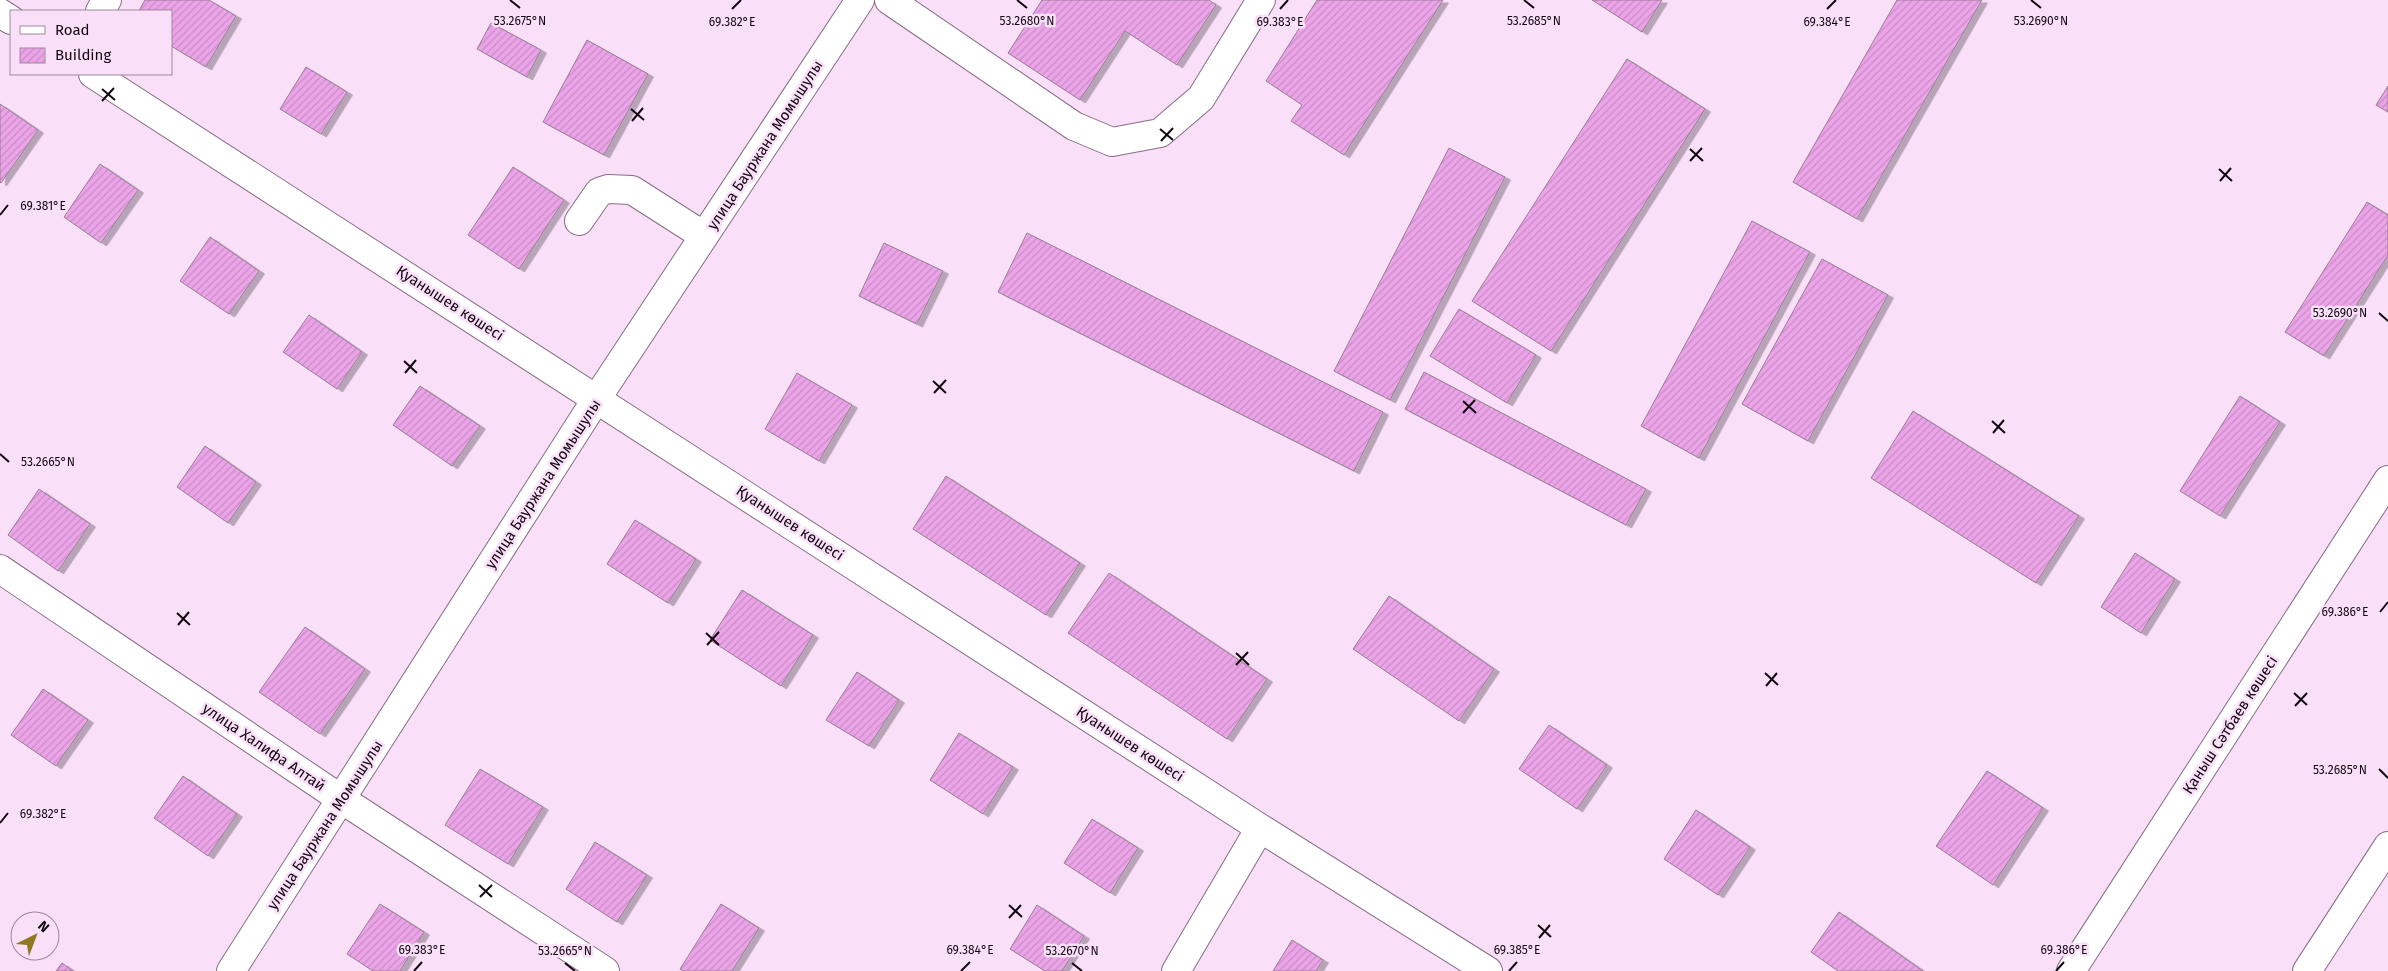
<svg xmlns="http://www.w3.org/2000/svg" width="2388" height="971" font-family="'Fira Sans',sans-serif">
	<defs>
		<pattern id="building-hatch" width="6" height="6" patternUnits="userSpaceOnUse" patternTransform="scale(1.25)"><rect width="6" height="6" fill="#eca4e8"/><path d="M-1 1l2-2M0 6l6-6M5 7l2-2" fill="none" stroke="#c98cc6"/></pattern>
		<filter id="shadow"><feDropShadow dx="5.5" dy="3" stdDeviation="0" flood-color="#0004"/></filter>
	</defs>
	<rect width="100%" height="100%" fill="#fadff8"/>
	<path fill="url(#building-hatch)" stroke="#967e94" filter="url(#shadow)" d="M 145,0 L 209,0 L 236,16 L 206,67 L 171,46 L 171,11 L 139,11 Z
		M 1042,0 L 1209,0 L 1216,5 L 1177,65 L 1125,31 L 1080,100 L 1008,53 Z
		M 1317,0 L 1443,0 L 1344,155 L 1291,121 L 1302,105 L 1266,81 Z
		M 1592,0 L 1662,0 L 1642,32 Z
		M 1897,0 L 1982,0 L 1857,219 L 1793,182 Z
		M 491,23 L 541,50 L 527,77 L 477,49 Z
		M 587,40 L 648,74 L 604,155 L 543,122 Z
		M 1627,59 L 1705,109 L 1551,351 L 1472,301 Z
		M 306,67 L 347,92 L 321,134 L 280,109 Z
		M 2388,86 L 2388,112 L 2376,105 Z
		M 0,104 L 38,130 L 1,183 L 0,182 Z
		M 1449,148 L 1505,177 L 1390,400 L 1334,371 Z
		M 100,164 L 138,190 L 101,243 L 64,217 Z
		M 513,167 L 564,200 L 519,269 L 468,235 Z
		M 2367,202 L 2388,215 L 2388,255 L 2324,356 L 2285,332 Z
		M 1752,221 L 1810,252 L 1699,458 L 1641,426 Z
		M 1027,233 L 1383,412 L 1354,471 L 998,292 Z
		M 210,237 L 259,271 L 229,314 L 180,281 Z
		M 884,243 L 943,271 L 917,324 L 859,296 Z
		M 1822,259 L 1888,295 L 1808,441 L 1742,404 Z
		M 1459,309 L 1536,355 L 1507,403 L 1430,356 Z
		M 309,315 L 362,352 L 337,389 L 283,352 Z
		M 1424,372 L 1646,489 L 1626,525 L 1405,409 Z
		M 797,373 L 852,405 L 819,461 L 765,429 Z
		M 420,386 L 480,426 L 452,466 L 393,425 Z
		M 2240,396 L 2280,422 L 2220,516 L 2180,491 Z
		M 1913,411 L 2079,516 L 2036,583 L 1871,478 Z
		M 205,446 L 256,482 L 228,523 L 177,487 Z
		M 946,476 L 1080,563 L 1046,615 L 913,529 Z
		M 39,489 L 90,524 L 58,571 L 8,535 Z
		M 635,520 L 696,559 L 668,603 L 607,564 Z
		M 2135,553 L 2175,579 L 2141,633 L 2101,607 Z
		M 1109,573 L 1267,679 L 1227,739 L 1068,633 Z
		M 742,590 L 813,635 L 781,686 L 710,640 Z
		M 1389,596 L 1494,669 L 1459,721 L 1353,649 Z
		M 305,627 L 365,669 L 320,734 L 259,692 Z
		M 857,672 L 899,700 L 869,746 L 826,720 Z
		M 43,689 L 88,720 L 56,766 L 11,735 Z
		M 1549,725 L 1607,765 L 1577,809 L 1519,769 Z
		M 959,733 L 1013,767 L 983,814 L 930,780 Z
		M 480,769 L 543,807 L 508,864 L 445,825 Z
		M 1987,771 L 2043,808 L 1993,885 L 1936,846 Z
		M 183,776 L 237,814 L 208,856 L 154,818 Z
		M 1696,810 L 1750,847 L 1718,895 L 1664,859 Z
		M 1092,819 L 1138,848 L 1110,893 L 1064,863 Z
		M 595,842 L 647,875 L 617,922 L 566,889 Z
		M 380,904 L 424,932 L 400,971 L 373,971 L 347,954 Z
		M 721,904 L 759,928 L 732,971 L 683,971 L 680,969 Z
		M 1037,905 L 1084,936 L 1062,971 L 1045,971 L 1010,949 Z
		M 1839,912 L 1923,971 L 1838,971 L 1811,952 Z
		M 1292,940 L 1323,960 L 1316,971 L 1273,971 Z
		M 62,963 L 73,971 L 56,971 Z"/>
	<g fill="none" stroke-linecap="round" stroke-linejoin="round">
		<defs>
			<path id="minor" d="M 889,0 L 1074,126 L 1112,142 L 1160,133 L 1201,98 L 1261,0
				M 100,11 L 107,0
				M 0,13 L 11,20
				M 93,74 L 1260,828 L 1488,971
				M 579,221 L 599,192 L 608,189 L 632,190 L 704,236
				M 0,569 L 341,799 L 605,971
				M 231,971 L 597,398 L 860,0
				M 1176,971 L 1260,828
				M 2071,971 L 2388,480
				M 2307,971 L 2388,846"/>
		</defs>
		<use href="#minor" stroke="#866e84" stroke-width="30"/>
		<use href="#minor" stroke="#fff" stroke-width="28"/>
	</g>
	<path fill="none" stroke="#110810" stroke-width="2" d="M 510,0 L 520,8M 1017,0 L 1027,8M 1524,0 L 1534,8M 2031,0 L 2041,8M 732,9 L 741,0M 1280,9 L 1288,0M 1827,9 L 1836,0M 102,89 L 115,100M 102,101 L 114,88M 631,109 L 644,120M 632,121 L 643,108M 1160,129 L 1173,140M 1161,141 L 1173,128M 1690,149 L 1703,161M 1690,161 L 1702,148M 2219,169 L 2232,181M 2220,181 L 2231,168M 0,215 L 8,205M 2379,313 L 2388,321M 404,361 L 417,373M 405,373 L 416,360M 933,381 L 946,393M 934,393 L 946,380M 1463,401 L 1476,413M 1463,413 L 1475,400M 1992,421 L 2005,433M 1993,433 L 2004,420M 0,454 L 9,462M 2380,612 L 2388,602M 177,613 L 190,625M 178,625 L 189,612M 706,633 L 719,645M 707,645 L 719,632M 1236,653 L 1249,665M 1236,665 L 1248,652M 1765,673 L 1778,685M 1766,686 L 1777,673M 2294,693 L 2307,705M 2295,706 L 2307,693M 2379,769 L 2388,778M 0,823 L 8,813M 479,885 L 492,897M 480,897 L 492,885M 1009,905 L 1022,917M 1009,918 L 1021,905M 1538,925 L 1551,937M 1539,938 L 1550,925M 565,963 L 575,971M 1072,963 L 1082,971M 414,971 L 422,962M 961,971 L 970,962M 1509,971 L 1517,962M 2056,971 L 2064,962"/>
	<g text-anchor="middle" stroke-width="5" stroke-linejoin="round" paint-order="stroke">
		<g font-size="15" fill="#110810" stroke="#fadff8">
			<text transform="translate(765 145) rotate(-57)" y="5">улица Бауржана Момышулы</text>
			<text transform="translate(450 303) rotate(33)" y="5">Қуанышев көшесі</text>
			<text transform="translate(543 484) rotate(-57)" y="5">улица Бауржана Момышулы</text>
			<text transform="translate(790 523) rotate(33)" y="5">Қуанышев көшесі</text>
			<text transform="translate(2230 725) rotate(-57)" y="5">Қаныш Сәтбаев көшесі</text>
			<text transform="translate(1130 744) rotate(33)" y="5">Қуанышев көшесі</text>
			<text transform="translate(264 747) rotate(34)" y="5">улица Халифа Алтай</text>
			<text transform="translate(325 825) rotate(-57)" y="5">улица Бауржана Момышулы</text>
		</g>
	</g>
	<g font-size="12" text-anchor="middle" fill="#110810" stroke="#fadff8" stroke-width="5" stroke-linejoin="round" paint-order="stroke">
		<text x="1534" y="25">53.2685°N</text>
		<text x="520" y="25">53.2675°N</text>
		<text x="1027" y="25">53.2680°N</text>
		<text x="2041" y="25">53.2690°N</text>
		<text x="732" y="26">69.382°E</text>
		<text x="1280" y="26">69.383°E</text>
		<text x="1827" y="26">69.384°E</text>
		<text x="43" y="210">69.381°E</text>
		<text x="2340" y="317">53.2690°N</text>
		<text x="48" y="466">53.2665°N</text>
		<text x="2345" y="616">69.386°E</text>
		<text x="2340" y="774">53.2685°N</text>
		<text x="43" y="818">69.382°E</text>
		<text x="422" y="954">69.383°E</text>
		<text x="970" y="954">69.384°E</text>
		<text x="1517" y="954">69.385°E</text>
		<text x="2064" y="954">69.386°E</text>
		<text x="565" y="955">53.2665°N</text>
		<text x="1072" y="955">53.2670°N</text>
	</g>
	<rect x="10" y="10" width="162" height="65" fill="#fadff8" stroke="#9d899b"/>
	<rect x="20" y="26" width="25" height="8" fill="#ffffff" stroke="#9d899b"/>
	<text x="55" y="35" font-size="15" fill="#110810">Road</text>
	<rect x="20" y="48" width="25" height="15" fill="url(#building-hatch)" stroke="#9d899b"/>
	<text x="55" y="60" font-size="15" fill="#110810">Building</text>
	<g transform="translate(35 936) rotate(42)"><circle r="24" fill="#fadff8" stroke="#9d899b"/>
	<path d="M0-4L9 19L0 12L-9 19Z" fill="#8e791e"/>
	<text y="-8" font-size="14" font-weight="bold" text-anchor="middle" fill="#110810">N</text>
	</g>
</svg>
